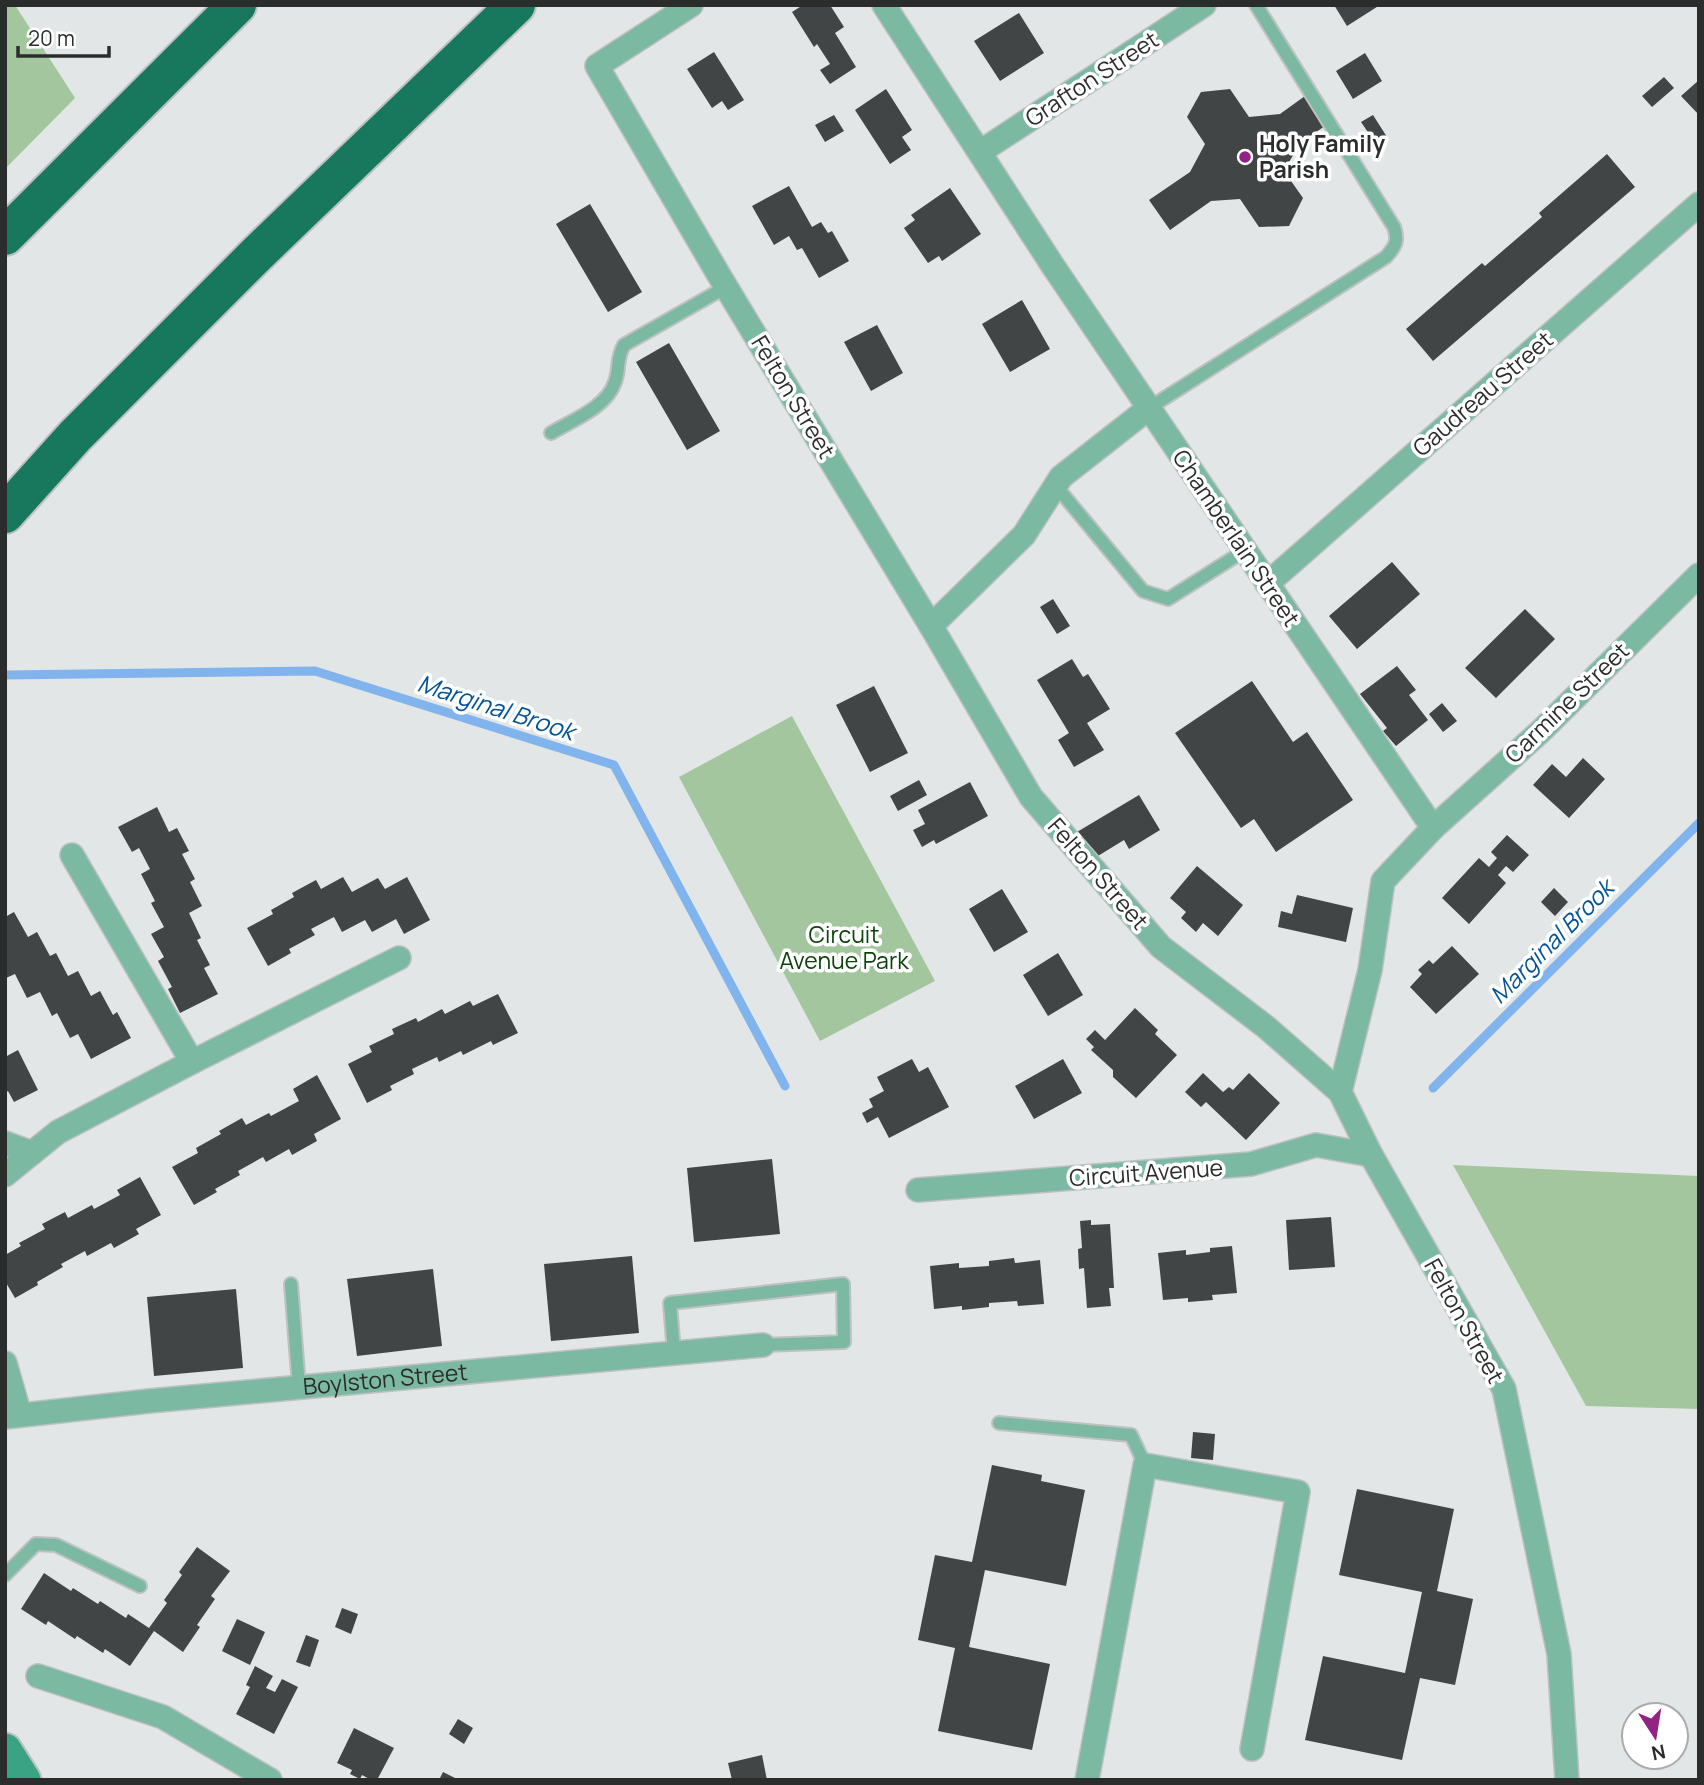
<svg xmlns="http://www.w3.org/2000/svg" width="1704" height="1785" font-family="Manrope,sans-serif">
	<rect width="100%" height="100%" fill="#e2e6e6"/>
	<path fill="#a3c69f" d="M 5,5 L 15,5 L 75,98 L 5,169 Z
		M 792,716 L 935,981 L 820,1041 L 679,777 Z
		M 1453,1165 L 1699,1176 L 1699,1409 L 1586,1406 Z"/>
	<g fill="none" stroke-linecap="round" stroke-linejoin="round">
		<path stroke="#81b4ec" stroke-width="9" d="M 5,675 L 315,671 L 614,765 L 785,1086
			M 1433,1088 L 1699,823"/>
	</g>
	<path fill="#424546" d="M 803,5 L 830,5 L 844,27 L 835,33 L 856,67 L 830,84 L 820,70 L 830,64 L 817,44 L 814,47 L 792,12 Z
		M 1334,5 L 1380,5 L 1347,26 Z
		M 1019,13 L 1044,53 L 1000,81 L 974,41 Z
		M 714,52 L 744,100 L 728,110 L 722,101 L 712,108 L 687,69 Z
		M 1365,53 L 1382,81 L 1353,99 L 1336,71 Z
		M 1664,77 L 1674,88 L 1652,107 L 1642,96 Z
		M 1699,80 L 1699,115 L 1681,96 Z
		M 886,89 L 912,130 L 902,137 L 911,150 L 890,164 L 855,110 Z
		M 1230,89 L 1249,117 L 1280,114 L 1305,96 L 1325,126 L 1300,143 L 1284,171 L 1303,198 L 1289,226 L 1259,227 L 1240,199 L 1211,201 L 1170,230 L 1149,200 L 1190,172 L 1205,144 L 1187,117 L 1201,92 Z
		M 834,115 L 844,131 L 825,142 L 815,125 Z
		M 1373,115 L 1387,137 L 1376,144 L 1361,122 Z
		M 1607,154 L 1635,187 L 1433,361 L 1406,329 L 1482,263 L 1485,266 L 1542,217 L 1539,213 Z
		M 789,186 L 812,227 L 821,222 L 828,233 L 832,231 L 849,261 L 819,278 L 802,248 L 797,250 L 789,236 L 774,245 L 752,206 Z
		M 950,188 L 981,234 L 942,261 L 939,256 L 928,263 L 904,228 L 915,220 L 911,215 Z
		M 590,204 L 642,292 L 608,312 L 556,224 Z
		M 1022,300 L 1050,349 L 1010,372 L 982,324 Z
		M 877,325 L 903,373 L 871,391 L 844,342 Z
		M 669,343 L 720,431 L 687,450 L 636,362 Z
		M 1392,562 L 1420,594 L 1357,649 L 1329,616 Z
		M 1053,599 L 1070,626 L 1057,634 L 1040,607 Z
		M 1525,609 L 1555,639 L 1496,698 L 1465,668 Z
		M 1072,659 L 1083,677 L 1088,674 L 1110,709 L 1087,723 L 1104,750 L 1074,767 L 1058,740 L 1069,733 L 1037,680 Z
		M 1397,666 L 1416,690 L 1409,695 L 1428,720 L 1396,746 L 1383,731 L 1387,728 L 1360,694 Z
		M 1252,681 L 1293,742 L 1307,732 L 1353,800 L 1276,852 L 1254,819 L 1241,828 L 1175,733 Z
		M 874,686 L 908,753 L 870,772 L 836,705 Z
		M 1442,703 L 1457,721 L 1443,732 L 1429,714 Z
		M 1583,758 L 1605,779 L 1569,818 L 1533,785 L 1552,764 L 1566,777 Z
		M 919,780 L 927,795 L 898,811 L 890,796 Z
		M 970,782 L 988,816 L 936,844 L 934,840 L 922,847 L 913,830 L 925,824 L 918,810 Z
		M 1139,795 L 1160,830 L 1129,849 L 1124,840 L 1093,859 L 1077,832 Z
		M 157,807 L 169,832 L 177,828 L 189,851 L 182,854 L 195,879 L 190,882 L 202,906 L 189,913 L 201,938 L 197,940 L 210,965 L 204,968 L 218,994 L 180,1013 L 168,989 L 172,987 L 158,961 L 164,957 L 151,934 L 164,927 L 151,903 L 155,901 L 141,874 L 150,869 L 139,848 L 132,852 L 118,827 Z
		M 1507,835 L 1529,855 L 1513,872 L 1506,866 L 1498,875 L 1506,883 L 1469,924 L 1442,898 L 1479,858 L 1489,867 L 1497,858 L 1491,852 Z
		M 1197,866 L 1243,905 L 1218,936 L 1203,923 L 1196,932 L 1181,918 L 1186,912 L 1170,898 Z
		M 343,877 L 352,892 L 378,878 L 385,889 L 407,877 L 430,920 L 404,934 L 396,919 L 372,932 L 365,920 L 342,932 L 334,917 L 311,929 L 315,935 L 289,949 L 291,953 L 268,966 L 247,928 L 273,914 L 271,910 L 294,897 L 292,893 L 316,880 L 321,889 Z
		M 1554,888 L 1568,902 L 1555,916 L 1541,902 Z
		M 1002,889 L 1028,932 L 994,952 L 969,909 Z
		M 1297,895 L 1353,908 L 1346,942 L 1278,927 L 1281,911 L 1292,914 Z
		M 14,912 L 28,937 L 37,932 L 50,956 L 56,953 L 68,976 L 78,971 L 91,996 L 100,991 L 113,1015 L 117,1012 L 131,1038 L 91,1059 L 78,1034 L 70,1038 L 57,1013 L 52,1016 L 40,992 L 27,998 L 15,974 L 6,978 L 5,917 Z
		M 1452,946 L 1479,974 L 1436,1014 L 1410,987 L 1422,974 L 1418,970 L 1429,960 L 1433,964 Z
		M 1058,953 L 1083,995 L 1048,1016 L 1023,975 Z
		M 498,994 L 518,1033 L 493,1045 L 491,1041 L 463,1055 L 461,1051 L 439,1062 L 437,1057 L 412,1069 L 414,1074 L 390,1086 L 392,1090 L 367,1103 L 348,1064 L 372,1052 L 369,1046 L 394,1034 L 392,1029 L 416,1018 L 418,1022 L 442,1009 L 445,1014 L 470,1001 L 473,1006 Z
		M 1135,1008 L 1158,1030 L 1155,1034 L 1177,1055 L 1136,1098 L 1113,1077 L 1113,1070 L 1091,1050 L 1094,1047 L 1086,1039 L 1095,1030 L 1105,1040 Z
		M 18,1050 L 38,1090 L 14,1102 L 8,1091 L 5,1093 L 5,1057 Z
		M 912,1059 L 919,1072 L 928,1067 L 949,1107 L 889,1138 L 878,1117 L 867,1123 L 862,1113 L 873,1107 L 869,1099 L 884,1091 L 877,1077 Z
		M 1063,1059 L 1082,1093 L 1034,1119 L 1015,1086 Z
		M 1203,1073 L 1223,1092 L 1229,1087 L 1233,1090 L 1249,1073 L 1280,1103 L 1246,1140 L 1206,1102 L 1201,1107 L 1185,1092 Z
		M 317,1075 L 341,1119 L 314,1134 L 317,1141 L 292,1155 L 289,1149 L 266,1162 L 263,1157 L 238,1171 L 240,1175 L 215,1189 L 217,1192 L 194,1205 L 172,1167 L 198,1153 L 196,1148 L 221,1134 L 219,1131 L 242,1118 L 246,1125 L 269,1113 L 271,1116 L 299,1101 L 293,1089 Z
		M 772,1159 L 780,1234 L 694,1242 L 687,1168 Z
		M 140,1177 L 161,1215 L 136,1229 L 139,1234 L 114,1248 L 111,1243 L 87,1256 L 85,1251 L 61,1264 L 63,1267 L 37,1282 L 38,1285 L 15,1298 L 5,1281 L 5,1255 L 21,1246 L 19,1243 L 45,1229 L 42,1224 L 65,1212 L 68,1218 L 92,1205 L 94,1209 L 120,1195 L 117,1190 Z
		M 1331,1217 L 1335,1267 L 1289,1270 L 1286,1220 Z
		M 1091,1220 L 1091,1225 L 1110,1224 L 1114,1288 L 1109,1288 L 1111,1306 L 1087,1308 L 1084,1268 L 1079,1269 L 1078,1249 L 1082,1248 L 1080,1221 Z
		M 1232,1246 L 1237,1293 L 1212,1295 L 1213,1300 L 1188,1302 L 1188,1298 L 1163,1300 L 1158,1253 L 1186,1250 L 1186,1255 L 1210,1252 L 1210,1248 Z
		M 632,1256 L 639,1333 L 551,1341 L 544,1264 Z
		M 1014,1258 L 1015,1263 L 1040,1260 L 1044,1304 L 1018,1306 L 1017,1301 L 989,1303 L 989,1307 L 962,1310 L 962,1306 L 934,1309 L 930,1266 L 959,1263 L 959,1268 L 989,1266 L 989,1261 Z
		M 433,1269 L 442,1346 L 357,1356 L 347,1279 Z
		M 236,1289 L 243,1368 L 154,1376 L 147,1297 Z
		M 1193,1432 L 1215,1434 L 1213,1460 L 1191,1458 Z
		M 992,1465 L 1042,1475 L 1041,1481 L 1085,1490 L 1066,1586 L 985,1570 L 969,1647 L 1050,1664 L 1032,1750 L 938,1731 L 955,1648 L 918,1640 L 935,1555 L 972,1562 Z
		M 1357,1489 L 1454,1509 L 1437,1591 L 1473,1599 L 1455,1685 L 1420,1678 L 1402,1760 L 1305,1740 L 1323,1656 L 1405,1673 L 1422,1592 L 1339,1575 Z
		M 197,1547 L 230,1571 L 211,1596 L 215,1599 L 197,1625 L 200,1627 L 183,1652 L 154,1631 L 130,1666 L 105,1649 L 103,1653 L 77,1636 L 75,1639 L 48,1621 L 46,1625 L 21,1609 L 44,1573 L 71,1591 L 73,1588 L 98,1604 L 100,1601 L 126,1618 L 128,1614 L 149,1628 L 167,1603 L 164,1600 L 182,1575 L 179,1572 Z
		M 342,1608 L 358,1614 L 351,1634 L 335,1627 Z
		M 237,1619 L 265,1632 L 250,1665 L 222,1651 Z
		M 306,1635 L 319,1640 L 310,1667 L 296,1662 Z
		M 255,1666 L 273,1676 L 266,1688 L 275,1692 L 282,1679 L 298,1687 L 274,1734 L 236,1714 L 250,1687 L 246,1685 Z
		M 458,1719 L 473,1728 L 464,1744 L 449,1734 Z
		M 354,1728 L 394,1748 L 377,1780 L 371,1780 L 362,1775 L 360,1779 L 350,1774 L 352,1770 L 337,1763 Z
		M 762,1755 L 767,1780 L 732,1780 L 728,1763 Z
		M 443,1772 L 459,1780 L 439,1780 Z"/>
	<g fill="none" stroke-linecap="round" stroke-linejoin="round">
		<defs>
			<path id="lane" d="M 1149,408 L 1386,257 C 1395,247 1399,241 1394,227 L 1256,5
				M 551,433 C 573,420 607,407 615,382 C 620,368 616,359 624,345 L 726,287
				M 1056,486 L 1143,591 L 1168,599 L 1244,551
				M 291,1284 L 299,1387
				M 674,1353 L 670,1303 L 843,1284 L 844,1342 L 763,1345
				M 999,1423 L 1131,1435 L 1145,1465
				M 5,1575 L 36,1544 L 56,1545 L 140,1586"/>
			<g id="street">
				<path d="M 691,5 L 597,66 L 720,277 L 931,626 L 1031,797 L 1161,947 L 1266,1027 L 1340,1092 L 1371,1155 L 1504,1389 L 1559,1654 L 1567,1780"/>
				<path d="M 884,5 L 1053,266 L 1433,828"/>
				<path d="M 980,152 L 1204,5"/>
				<path d="M 1267,584 L 1699,204"/>
				<path d="M 931,626 L 1024,535 L 1061,477 L 1149,408"/>
				<path d="M 72,855 L 192,1062 L 399,958"/>
				<path d="M 1340,1092 L 1370,970 L 1383,881 L 1433,828 L 1541,731 L 1699,575"/>
				<path d="M 5,1143 L 32,1153 L 58,1132 L 192,1062"/>
				<path d="M 5,1175 L 32,1153"/>
				<path d="M 918,1190 L 1251,1164 L 1316,1145 L 1371,1155"/>
				<path d="M 5,1363 L 20,1415"/>
				<path id="s1" d="M 5,1417 L 149,1401 L 763,1345"/>
				<path d="M 38,1676 L 163,1717 L 270,1780"/>
				<path d="M 1087,1780 L 1145,1465 L 1298,1492 L 1252,1749"/>
			</g>
			<path id="secondary" d="M 5,1750 L 24,1780"/>
			<path id="highway" d="M 5,236 L 237,5
				M 5,514 L 75,436 L 257,254 L 516,5"/>
		</defs>
		<use href="#lane" stroke="#bdc1c1" stroke-width="16"/>
		<use href="#street" stroke="#bdc1c1" stroke-width="26"/>
		<use href="#secondary" stroke="#bdc1c1" stroke-width="37"/>
		<use href="#highway" stroke="#bdc1c1" stroke-width="42"/>
		<use href="#lane" stroke="#7cb9a3" stroke-width="12"/>
		<use href="#street" stroke="#7cb9a3" stroke-width="23"/>
		<use href="#secondary" stroke="#39a383" stroke-width="33"/>
		<use href="#highway" stroke="#18785e" stroke-width="38"/>
	</g>
	<circle fill="#922384" stroke="#fff" stroke-width="2.5" cx="1245" cy="157" r="7"/>
	<g text-anchor="middle" stroke-width="7" stroke-linejoin="round" paint-order="stroke">
		<g font-size="23" fill="#2b2c2c" stroke="#fff">
			<text transform="translate(1092 79) rotate(-33)" y="8">Grafton Street</text>
			<text transform="translate(1483 394) rotate(-41)" y="8">Gaudreau Street</text>
			<text transform="translate(793 397) rotate(59)" y="8">Felton Street</text>
			<text transform="translate(1236 538) rotate(56)" y="8">Chamberlain Street</text>
			<text transform="translate(1567 703) rotate(-44)" y="8">Carmine Street</text>
			<text transform="translate(1098 874) rotate(49)" y="8">Felton Street</text>
			<text transform="translate(1146 1173) rotate(-4)" y="8">Circuit Avenue</text>
			<text transform="translate(1464 1321) rotate(61)" y="8">Felton Street</text>
			<text dy="8" stroke="none"><textPath href="#s1" startOffset="382">Boylston Street</textPath></text>
		</g>
		<g font-size="23" font-weight="bold" fill="#2b2c2c" stroke="#fff" text-anchor="start">
			<text x="1259" y="152">Holy Family<tspan x="1259" dy="26">Parish</tspan></text>
		</g>
		<g font-size="23" fill="#0d430a" stroke="#fff">
			<text x="844" y="943">Circuit<tspan x="844" dy="26">Avenue Park</tspan></text>
		</g>
		<g font-size="24" font-style="italic" fill="#035395" stroke="#fff">
			<text transform="translate(496 708) rotate(18)" y="8">Marginal Brook</text>
			<text transform="translate(1552 942) rotate(-45)" y="8">Marginal Brook</text>
		</g>
	</g>
	<rect width="1704" height="1785" fill="none" stroke="#2b2c2c" stroke-width="14"/>
	<g transform="translate(1655 1736) rotate(168)"><circle r="33" fill="#ffffff" stroke="#aaabab" stroke-width="2"/>
	<path d="M0-5L12 26L0 18L-12 26Z" fill="#922384"/>
	<text y="-10" font-size="19" font-weight="bold" text-anchor="middle" fill="#2b2c2c">N</text>
	</g>
	<path d="M18 46v10h91v-10" fill="none" stroke="#2b2c2c" stroke-width="3.5"/>
	<text x="28" y="46" font-size="21" fill="#2b2c2c" stroke="#ffffff" stroke-width="5" paint-order="stroke">20 m</text>
</svg>
